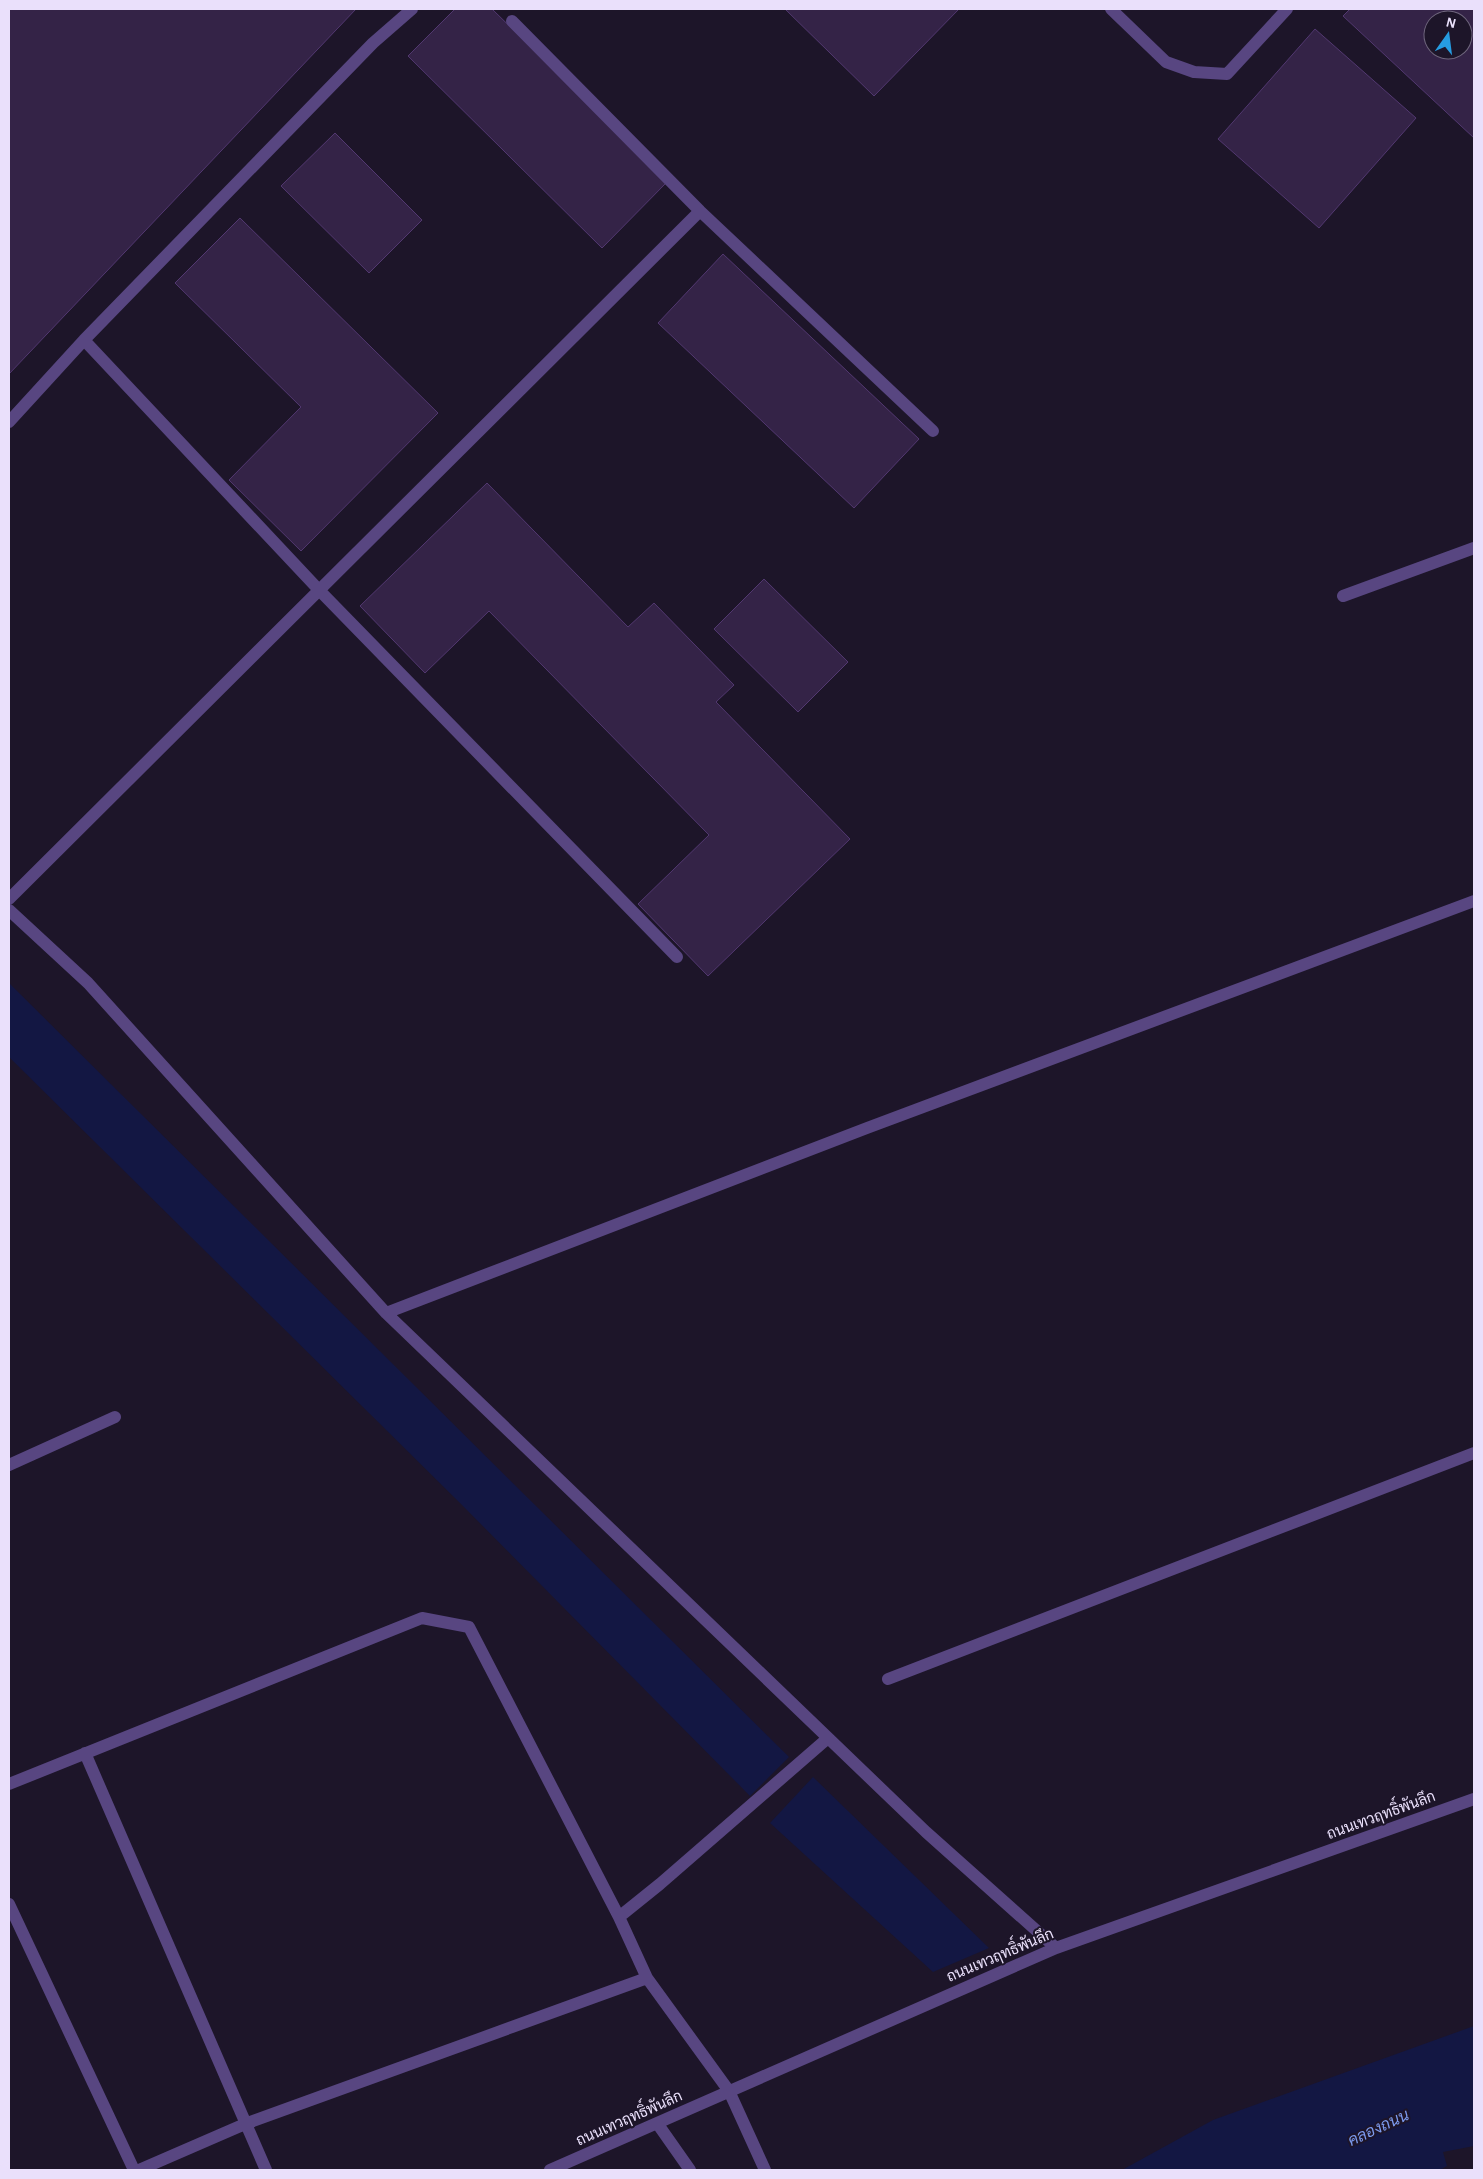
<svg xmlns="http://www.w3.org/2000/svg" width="1483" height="2179" font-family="'Alegreya Sans',Sarabun,sans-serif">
	<rect width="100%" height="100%" fill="#1d1529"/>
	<path fill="#131743" d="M 9,983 L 789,1757 L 750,1796 L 461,1504 L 9,1057 Z
		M 813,1777 L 989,1948 L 933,1972 L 770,1823 Z
		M 1474,2026 L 1474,2146 L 1443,2152 L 1447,2166 L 1440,2170 L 1122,2170 L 1213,2120 Z"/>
	<path fill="#342347" stroke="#523870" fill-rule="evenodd" d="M 9,9 L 356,9 L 9,374 Z
		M 455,9 L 492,9 L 668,181 L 602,248 L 408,56 Z
		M 785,9 L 959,9 L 874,96 Z
		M 1350,9 L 1474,9 L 1474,138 L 1343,16 ZM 1433,20 L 1463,20 L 1463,50 L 1433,50 Z
		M 1315,29 L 1416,118 L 1319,228 L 1218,139 Z
		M 335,133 L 422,220 L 369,273 L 281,186 Z
		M 240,218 L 438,413 L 301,551 L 229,480 L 301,407 L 175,283 Z
		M 723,254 L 919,439 L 854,508 L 658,323 Z
		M 487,483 L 628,627 L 654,603 L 734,685 L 716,702 L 850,839 L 708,976 L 638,904 L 709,835 L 489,611 L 425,673 L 360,606 Z
		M 764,579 L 848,662 L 798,712 L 714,629 Z"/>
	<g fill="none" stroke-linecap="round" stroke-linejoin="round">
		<path stroke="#584681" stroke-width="12" d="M 1111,9 L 1166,62 L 1194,72 L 1227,74 L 1287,9
			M 512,21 L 700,211 L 933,431
			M 84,340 L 319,590 L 677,957
			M 9,422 L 84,340 L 373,43 L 412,9
			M 1343,596 L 1474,548
			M 9,899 L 700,211
			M 9,910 L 88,983 L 386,1313 L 926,1832 L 1056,1948
			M 386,1313 L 867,1128 L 1474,901
			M 9,1465 L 115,1417
			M 888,1679 L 1474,1453
			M 85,1753 L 266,2170
			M 9,1784 L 422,1618 L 469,1627 L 619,1917 L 647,1978 L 729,2091 L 765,2170
			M 9,1904 L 134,2170
			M 619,1917 L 660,1884 L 828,1738
			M 657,2123 L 690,2170
			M 139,2170 L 245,2124 L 647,1978
			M 550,2170 L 1056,1948 L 1474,1799"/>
	</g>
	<g text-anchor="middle" stroke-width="4" stroke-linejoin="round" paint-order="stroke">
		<g font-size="15" fill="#eae0fb" stroke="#1d1529">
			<text transform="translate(1381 1815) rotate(-20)" y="5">ถนนเทวฤทธิ์พันลึก</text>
			<text transform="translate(1000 1955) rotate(-23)" y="5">ถนนเทวฤทธิ์พันลึก</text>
			<text transform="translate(629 2118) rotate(-24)" y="5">ถนนเทวฤทธิ์พันลึก</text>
		</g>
		<g font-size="16" font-style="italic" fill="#7c9aed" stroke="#1d1529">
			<text transform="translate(1378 2127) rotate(-25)" y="6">คลองถนน</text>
		</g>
	</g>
	<rect width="1483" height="2179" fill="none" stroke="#eae0fb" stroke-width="20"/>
	<g transform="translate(1448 35) rotate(14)"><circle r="24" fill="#1d1529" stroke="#6f667d"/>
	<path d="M0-4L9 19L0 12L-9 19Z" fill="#269ce1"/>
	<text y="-8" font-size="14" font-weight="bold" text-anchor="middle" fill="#eae0fb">N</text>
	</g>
</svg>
